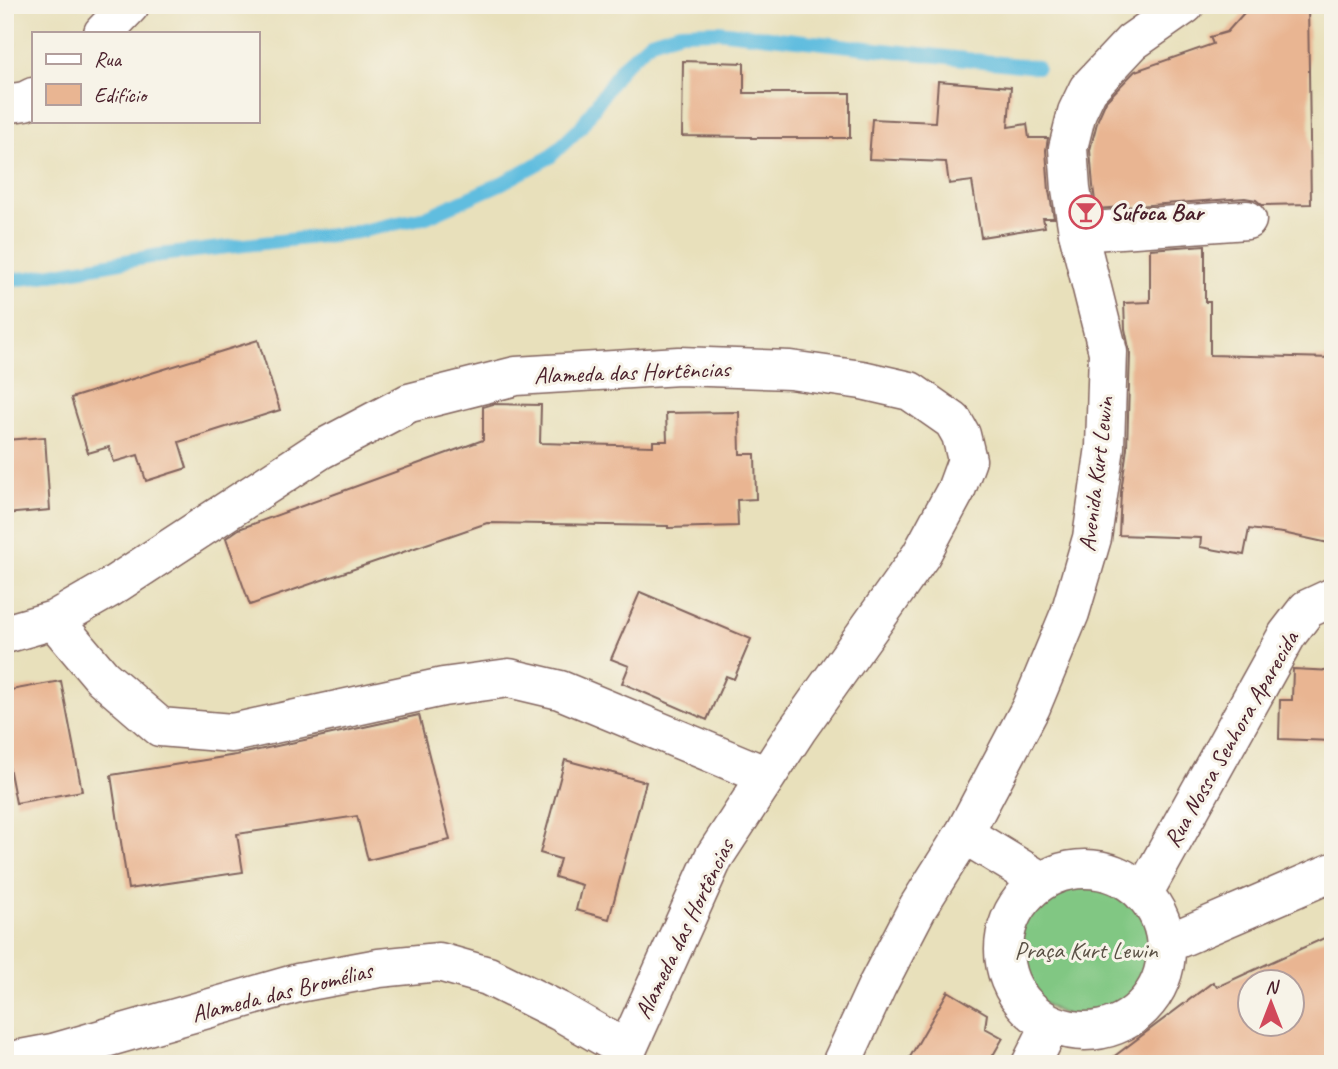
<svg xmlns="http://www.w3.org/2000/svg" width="1338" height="1069" font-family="Caveat,sans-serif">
	<rect width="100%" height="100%" fill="#f7f3e8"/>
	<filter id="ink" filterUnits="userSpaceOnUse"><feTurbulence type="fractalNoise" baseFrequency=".0143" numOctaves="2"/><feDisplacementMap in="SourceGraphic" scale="14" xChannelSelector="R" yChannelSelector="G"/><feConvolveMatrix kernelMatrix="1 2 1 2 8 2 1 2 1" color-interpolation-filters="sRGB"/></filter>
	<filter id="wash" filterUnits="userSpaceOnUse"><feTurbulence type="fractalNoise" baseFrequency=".00686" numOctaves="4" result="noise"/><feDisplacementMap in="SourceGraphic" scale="28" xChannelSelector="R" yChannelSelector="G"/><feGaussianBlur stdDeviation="1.57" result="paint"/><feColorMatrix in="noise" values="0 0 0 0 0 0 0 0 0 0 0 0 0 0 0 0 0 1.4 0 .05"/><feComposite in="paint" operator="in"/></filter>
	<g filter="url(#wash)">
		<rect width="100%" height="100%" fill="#e8e0bb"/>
		<path fill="#81c783" stroke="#667357" stroke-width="2" d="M1018 950a67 67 0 1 1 134 0a67 67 0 1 1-134 0Z"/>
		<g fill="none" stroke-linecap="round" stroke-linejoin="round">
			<path stroke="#60bddf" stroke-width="14" d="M 5,280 L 30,278 L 160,255 L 357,232 L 426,217 L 502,183 L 550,157 L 580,128 L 622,67 L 651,41 L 680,32 L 717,31 L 1037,67"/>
		</g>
		<g id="blocks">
			<path fill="#e9b592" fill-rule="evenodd" d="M 1251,5 L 1308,5 L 1311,204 L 1262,205 L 1256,200 L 1245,198 L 1096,209 L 1093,186 L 1090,150 L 1098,119 L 1106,101 L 1135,71 L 1213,44 L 1210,37 L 1227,32 Z
				M 683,61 L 744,63 L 744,93 L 850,93 L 850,138 L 751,138 L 751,137 L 682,136 Z
				M 938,81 L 1011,87 L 1008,127 L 1027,124 L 1029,138 L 1048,138 L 1046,150 L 1049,191 L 1054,218 L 1043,218 L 1045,227 L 981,237 L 972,181 L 949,184 L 946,162 L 869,159 L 872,119 L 935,122 Z
				M 1205,245 L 1205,302 L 1210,302 L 1210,355 L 1333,358 L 1333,544 L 1283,533 L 1249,529 L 1244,555 L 1200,547 L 1201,538 L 1119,535 L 1121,492 L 1127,448 L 1130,353 L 1125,329 L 1124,303 L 1150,302 L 1150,249 Z
				M 258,340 L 280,410 L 179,442 L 187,468 L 146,481 L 138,455 L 114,462 L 109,447 L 88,453 L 71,398 Z
				M 493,404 L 541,405 L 540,443 L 653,446 L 653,441 L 667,441 L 666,413 L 739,412 L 740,454 L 755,454 L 756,499 L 737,500 L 738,526 L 668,528 L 668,526 L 487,523 L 250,605 L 226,538 L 239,529 L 483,440 L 483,407 Z
				M 45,437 L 50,510 L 5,514 L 5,440 Z
				M 640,592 L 751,639 L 734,679 L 726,676 L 707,720 L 622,683 L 629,666 L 611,659 Z
				M 1293,669 L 1333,671 L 1333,741 L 1279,739 L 1280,700 L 1292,700 Z
				M 61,681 L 82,791 L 16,803 L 5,746 L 5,691 Z
				M 419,715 L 450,840 L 368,860 L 357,816 L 237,834 L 243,872 L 128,889 L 111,775 L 236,755 Z
				M 565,760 L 646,782 L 609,919 L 576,910 L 582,885 L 555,877 L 560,859 L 540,853 Z
				M 1333,934 L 1333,1064 L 1104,1064 L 1213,982 L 1217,987 ZM 1250,982 L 1292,982 L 1292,1024 L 1250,1024 Z
				M 948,991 L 987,1014 L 985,1028 L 1003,1038 L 988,1064 L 906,1064 Z"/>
		</g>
	</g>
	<g filter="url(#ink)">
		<use href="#blocks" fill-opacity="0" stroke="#81635d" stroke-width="2"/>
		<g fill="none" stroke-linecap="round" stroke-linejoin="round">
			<defs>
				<path id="street" d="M 103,33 L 130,5
					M 5,104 L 25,101 L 33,97
					M 1078,232 L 1247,220
					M 54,620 L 102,677 L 160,727 L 232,733 L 443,687 L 509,678 L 560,690 L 767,776
					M 5,634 L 54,620 L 108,589 L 320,450 L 409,403 L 516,376 L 679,366 L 790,370 L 862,380 L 910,391 L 953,421 L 961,435 L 967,460 L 956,490 L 921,555 L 797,730 L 714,857 L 627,1050 L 625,1064
					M 964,834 L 1041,881
					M1004 950a81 81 0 1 1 162 0a81 81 0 1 1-162 0Z
					M 1143,894 L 1287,635 L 1307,609 L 1333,597
					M 1166,944 L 1333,872
					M 5,1062 L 53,1053 L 298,983 L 379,968 L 439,962 L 488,976 L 559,1011 L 627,1050
					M 1031,1064 L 1051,1024"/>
				<path id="secondary" d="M 841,1064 L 877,986 L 918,907 L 964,834 L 1031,707 L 1070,613 L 1092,538 L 1105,447 L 1108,352 L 1078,232 L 1071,189 L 1068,148 L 1077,112 L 1088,89 L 1132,42 L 1185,5"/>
			</defs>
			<use href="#street" stroke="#81635d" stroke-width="41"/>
			<use href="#secondary" stroke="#81635d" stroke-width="41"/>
			<use href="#street" stroke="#fff" stroke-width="38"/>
			<use href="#secondary" stroke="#fff" stroke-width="38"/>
		</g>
	</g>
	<defs>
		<symbol id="bar-ring" viewBox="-11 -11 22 22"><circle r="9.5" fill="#f7f3e8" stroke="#d1495b" stroke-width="1.5"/><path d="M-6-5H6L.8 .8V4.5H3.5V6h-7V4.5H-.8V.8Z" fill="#d1495b"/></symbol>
	</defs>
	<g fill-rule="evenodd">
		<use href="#bar-ring" x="1067" y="193" width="38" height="38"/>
	</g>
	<g text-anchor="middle" stroke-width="6" stroke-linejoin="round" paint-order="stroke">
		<g font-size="24" font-weight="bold" fill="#4a1f2b" stroke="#f7f3e8" text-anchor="start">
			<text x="1110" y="220">Sufoca Bar</text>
		</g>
		<g font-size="24" fill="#4a1f2b" stroke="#f7f3e8">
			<text transform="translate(632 372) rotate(-2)" y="8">Alameda das Hortências</text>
			<text transform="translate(1096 474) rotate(-83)" y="8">Avenida Kurt Lewin</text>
			<text transform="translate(1231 739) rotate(-60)" y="8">Rua Nossa Senhora Aparecida</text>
			<text transform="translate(684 929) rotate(-64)" y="8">Alameda das Hortências</text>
			<text transform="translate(282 992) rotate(-14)" y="8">Alameda das Bromélias</text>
		</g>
		<g font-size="24" fill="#5a5145" stroke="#f7f3e8">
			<text x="1086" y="958">Praça Kurt Lewin</text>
		</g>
	</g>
	<rect width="1338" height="1069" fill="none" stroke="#f7f3e8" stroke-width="28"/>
	<rect x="32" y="32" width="228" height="91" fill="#f7f3e8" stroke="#b29e9c" stroke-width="2"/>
	<rect x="46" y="54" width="35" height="10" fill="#ffffff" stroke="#b29e9c" stroke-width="2"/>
	<text x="94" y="66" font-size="21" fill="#4a1f2b">Rua</text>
	<rect x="46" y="84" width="35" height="21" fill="#e9b592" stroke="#b29e9c" stroke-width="2"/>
	<text x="94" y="102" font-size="21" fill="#4a1f2b">Edifício</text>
	<g transform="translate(1271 1003)"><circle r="33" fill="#f7f3e8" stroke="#b29e9c" stroke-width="2"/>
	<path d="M0-5L12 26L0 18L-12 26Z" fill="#d1495b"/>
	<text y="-10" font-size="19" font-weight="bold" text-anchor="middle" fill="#4a1f2b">N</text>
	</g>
</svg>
